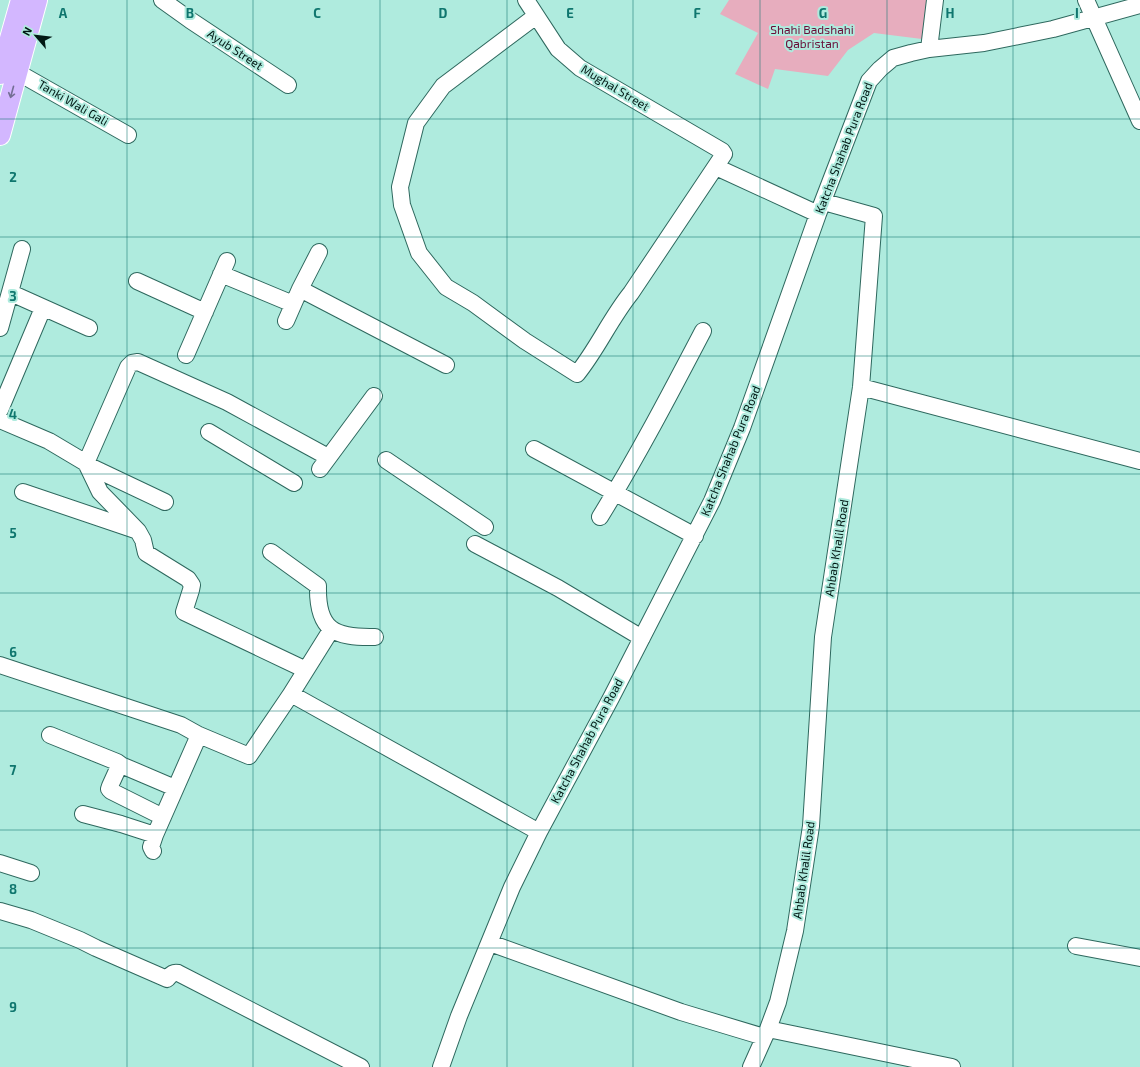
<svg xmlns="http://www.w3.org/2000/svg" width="1140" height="1067" font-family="'Exo 2',sans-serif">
	<rect width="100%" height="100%" fill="#afebde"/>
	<path fill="#e7adbe" d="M 729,0 L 935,0 L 930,40 L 874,33 L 848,50 L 828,76 L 775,69 L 768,89 L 735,74 L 758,33 L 720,14 Z"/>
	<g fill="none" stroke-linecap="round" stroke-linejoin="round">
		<defs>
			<path id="minor" d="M 162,0 L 190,20 L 288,85
				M 526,0 L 558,49 L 580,68 L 722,151 L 724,154 L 631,293 C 610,319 598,348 577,374 L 525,341 L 473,303 L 446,287 L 419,253 L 402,205 L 400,187 L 416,123 L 443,86 L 536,16
				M 1086,0 L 1140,121
				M 929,49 L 935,0
				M 17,72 L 128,135
				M 716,167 L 818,214
				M 221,274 L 293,304
				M 137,281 L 205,312
				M 300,289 L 446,365
				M 11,293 L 89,328
				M 286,321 L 300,289 L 319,252
				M 0,328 L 22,249
				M 186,355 L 227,261
				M 861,387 L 1140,461
				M 0,410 L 43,308
				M 0,420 L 49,441 L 86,463 L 100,492 L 138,531 L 143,540 L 146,553 L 188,579 L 192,585 L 191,590 L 184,612 L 306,670
				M 209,432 L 294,483
				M 534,449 L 695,536
				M 386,460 L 485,527
				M 86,463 L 128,367 L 132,363 L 138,362 L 227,402 L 328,457
				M 87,465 L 165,502
				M 320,469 L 374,396
				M 23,492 L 135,530
				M 600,517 C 637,457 670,394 703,331
				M 475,544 L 558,588 L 642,638
				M 271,552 L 318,586 C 317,630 334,638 375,637
				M 0,665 L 181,725 L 199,735 L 249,756 L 291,694 L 331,630
				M 291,694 L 539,832
				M 50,735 L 117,762 L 121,765 L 175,788
				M 120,764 L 110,786 L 109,789 L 111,791 L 163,817
				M 83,814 L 121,824 L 155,835
				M 153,851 L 151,847 L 155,835 L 199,735
				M 0,863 L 31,873
				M 0,911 L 31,920 L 80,940 L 96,948 L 167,979 C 171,975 172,972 178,973 L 361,1067
				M 490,943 L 681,1012 L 764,1037
				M 1076,946 L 1140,958
				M 768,1029 L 952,1067
				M 441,1067 L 459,1016 L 512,887 L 539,832 L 611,698 L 712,501 L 742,428 L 818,214 L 869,81 L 880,69 L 893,58 L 911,53 L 929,49 L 984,43 L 1053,29 L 1140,5
				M 751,1067 L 768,1029 L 778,1002 L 795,931 L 811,826 L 823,637 L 861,387 L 874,216 L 824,202"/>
			<path id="major" d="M 0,74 L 21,0
				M 0,135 L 37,0"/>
		</defs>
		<use href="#minor" stroke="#2e685e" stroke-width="18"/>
		<use href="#major" stroke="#fff" stroke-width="22"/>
		<use href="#minor" stroke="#fff" stroke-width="16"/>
		<use href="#major" stroke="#d3b7ff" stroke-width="20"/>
	</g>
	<defs><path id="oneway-shaft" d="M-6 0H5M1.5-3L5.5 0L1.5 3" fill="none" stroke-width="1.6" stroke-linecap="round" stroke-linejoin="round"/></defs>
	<use stroke="#746f95" href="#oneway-shaft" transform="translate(12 92) rotate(105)"/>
	<path fill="none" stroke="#0f766e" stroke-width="1" stroke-opacity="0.55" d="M 127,0 L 127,1067M 253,0 L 253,1067M 380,0 L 380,1067M 507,0 L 507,1067M 633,0 L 633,1067M 760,0 L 760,1067M 887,0 L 887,1067M 1013,0 L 1013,1067M 0,119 L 1140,119M 0,237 L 1140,237M 0,356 L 1140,356M 0,474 L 1140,474M 0,593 L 1140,593M 0,711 L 1140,711M 0,830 L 1140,830M 0,948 L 1140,948"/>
	<g text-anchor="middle" stroke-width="4" stroke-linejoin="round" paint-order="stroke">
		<g font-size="12" fill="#690d37" stroke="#afebde">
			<text x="812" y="34">Shahi Badshahi<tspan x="812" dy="14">Qabristan</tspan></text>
		</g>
		<g font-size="12" fill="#011814" stroke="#afebde">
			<text transform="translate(235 50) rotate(33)" y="4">Ayub Street</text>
			<text transform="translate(615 88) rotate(31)" y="4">Mughal Street</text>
			<text transform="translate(73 103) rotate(30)" y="4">Tanki Wali Gali</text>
			<text transform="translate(844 148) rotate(-69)" y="4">Katcha Shahab Pura Road</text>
			<text transform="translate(731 451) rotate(-68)" y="4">Katcha Shahab Pura Road</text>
			<text transform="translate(837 548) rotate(-81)" y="4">Ahbab Khalil Road</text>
			<text transform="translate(587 741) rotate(-62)" y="4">Katcha Shahab Pura Road</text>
			<text transform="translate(804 870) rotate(-82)" y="4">Ahbab Khalil Road</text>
		</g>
	</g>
	<g font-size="13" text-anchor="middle" font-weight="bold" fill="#0f766e" stroke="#afebde" stroke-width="4" stroke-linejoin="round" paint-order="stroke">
		<text x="63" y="18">A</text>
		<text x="190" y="18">B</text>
		<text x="317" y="18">C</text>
		<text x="443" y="18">D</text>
		<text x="570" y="18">E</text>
		<text x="697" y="18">F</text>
		<text x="823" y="18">G</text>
		<text x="950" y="18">H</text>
		<text x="1077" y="18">I</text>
		<text x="13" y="182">2</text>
		<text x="13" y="301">3</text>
		<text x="13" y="419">4</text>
		<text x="13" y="538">5</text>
		<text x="13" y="657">6</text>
		<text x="13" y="775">7</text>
		<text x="13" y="894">8</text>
		<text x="13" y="1012">9</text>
	</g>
	<g transform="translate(36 36) rotate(298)" stroke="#afebde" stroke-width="3" paint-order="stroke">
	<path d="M0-3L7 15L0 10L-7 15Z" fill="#011814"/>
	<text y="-6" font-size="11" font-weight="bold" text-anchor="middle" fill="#011814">N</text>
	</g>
</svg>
